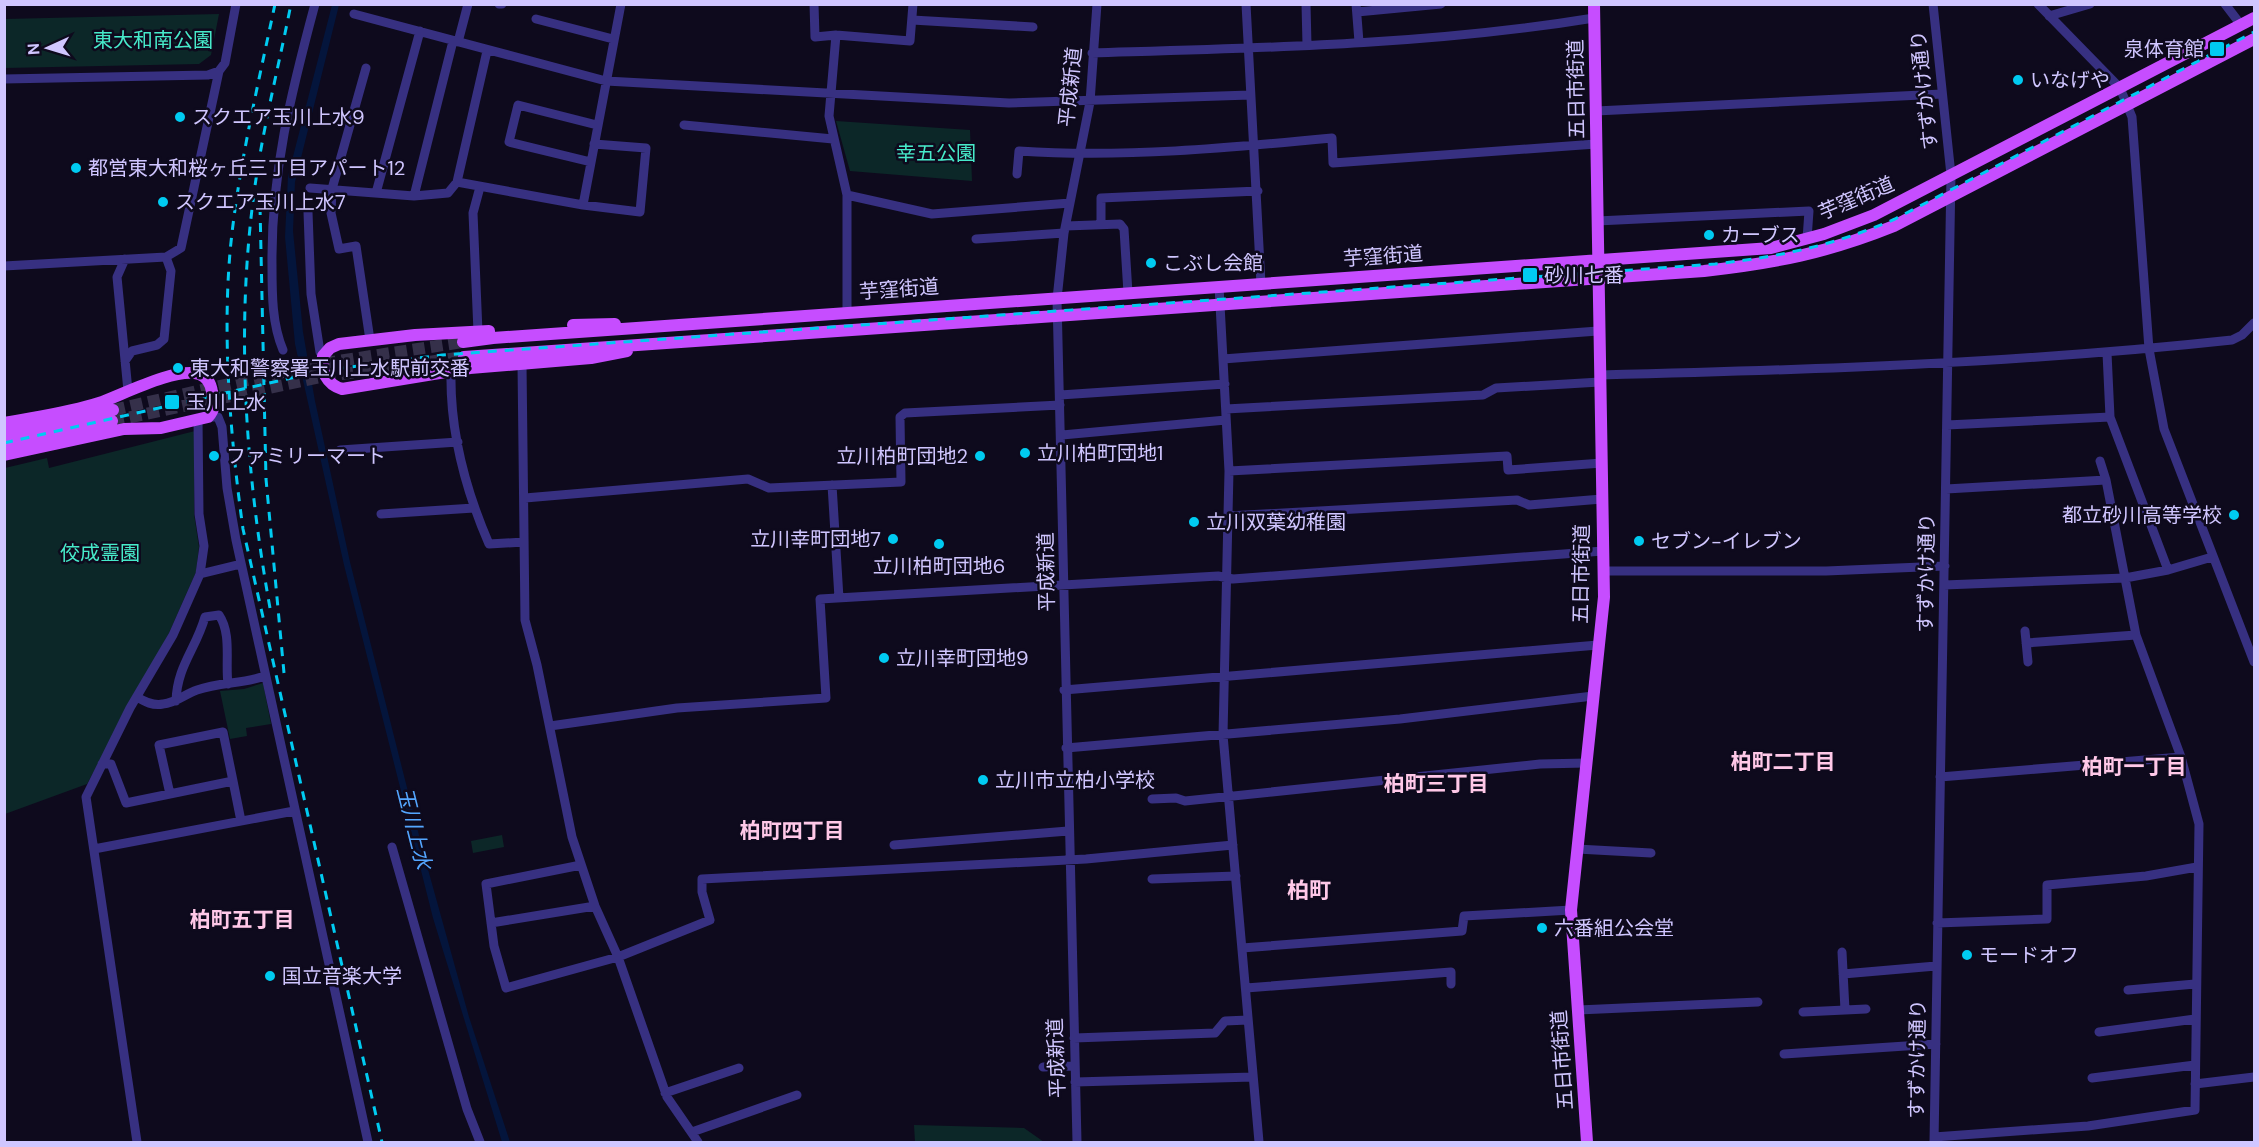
<svg xmlns="http://www.w3.org/2000/svg" width="2259" height="1147" font-family="'DM Sans','Noto Sans JP',sans-serif">
	<rect width="100%" height="100%" fill="#0e0a1d"/>
	<path fill="#0c2728" d="M 219,14 L 211,55 L 199,64 L 5,68 L 5,19 Z
		M 836,121 L 970,130 L 972,181 L 850,171 Z
		M 195,431 L 194,514 L 199,547 L 196,572 L 169,633 L 87,784 L 5,814 L 5,468 L 47,458 L 49,468 Z
		M 263,683 L 271,724 L 246,728 L 247,736 L 230,739 L 220,691 L 244,689 Z
		M 502,835 L 504,847 L 473,853 L 471,841 Z
		M 914,1125 L 1024,1128 L 1044,1142 L 915,1142 Z"/>
	<path fill="#04153c" d="M 332,5 L 339,5 L 295,182 L 293,231 L 303,332 L 315,401 L 350,562 L 424,855 L 469,1017 L 510,1142 L 502,1142 L 433,918 L 344,565 L 295,344 L 285,237 L 288,176 Z"/>
	<g fill="none" stroke-linecap="round" stroke-linejoin="round">
		<path stroke="#35304a" stroke-width="12" stroke-dasharray="12 6" stroke-linecap="butt" d="M 113,410 L 319,364 L 463,342
			M 112,421 L 321,377 L 464,357"/>
		<path stroke="#373081" stroke-width="9" d="M 499,4 L 502,4
			M 814,4 L 815,37 L 836,35 L 910,41 L 913,4
			M 1246,4 L 1261,284
			M 1306,4 L 1307,45
			M 1356,4 L 1359,42
			M 1933,4 L 1951,175 L 1934,1142
			M 2038,4 L 2120,88 L 2132,117 L 2149,349 L 2164,429 L 2254,662
			M 2225,4 L 2241,25
			M 1357,12 L 1441,4
			M 354,14 L 606,81 L 1009,103 L 1250,95
			M 2049,16 L 2090,4
			M 536,19 L 613,39
			M 912,20 L 1033,27
			M 836,35 L 829,116 L 847,195 L 847,312
			M 458,42 L 468,4
			M 1092,53 C 1260,48 1429,45 1594,18
			M 366,68 L 332,189 L 331,213 L 339,249 L 356,246 L 370,340
			M 4,79 L 208,75 L 219,71
			M 1596,111 L 1942,94
			M 684,125 L 833,139
			M 591,162 L 509,142 L 518,105 L 597,125
			M 1017,174 L 1019,151 C 1123,158 1228,148 1332,138 L 1333,163 L 1596,144
			M 457,182 L 583,205 L 640,212 L 646,148 L 594,144
			M 310,188 L 414,196 L 448,193 L 457,182 L 487,51
			M 376,193 L 420,31
			M 847,195 L 932,214 L 1070,203
			M 414,196 L 453,41
			M 583,205 L 621,4
			M 308,212 L 311,294 L 320,352
			M 1597,221 L 1809,211 L 1807,239
			M 1101,224 L 1101,198 L 1258,191
			M 1066,226 L 1120,224 L 1124,229 L 1128,293
			M 976,239 L 1064,233
			M 125,259 L 117,277 L 128,391
			M 4,266 L 166,257 L 181,248 L 219,71 L 225,63 L 236,4
			M 1219,286 L 1229,471 L 1223,735 L 1259,1142
			M 478,332 L 473,213 L 480,187
			M 283,350 C 272,324 272,294 272,265 C 271,173 291,93 315,4
			M 2107,353 L 2110,417 L 2168,570
			M 1223,359 L 1598,331
			M 125,361 L 132,351 L 157,345 L 164,339 L 171,271 L 166,257
			M 522,364 L 525,620 L 537,665 L 572,837 L 595,906 L 618,957 L 667,1097 L 698,1142
			M 451,373 C 450,431 466,491 489,544 L 524,542
			M 1600,375 C 1811,370 2021,363 2232,340 L 2242,335 L 2254,323
			M 1060,395 L 1225,384
			M 1226,409 L 1483,395 L 1496,388 L 1600,382
			M 208,417 L 218,417 L 222,427 L 227,488 L 236,540 L 368,1142
			M 1947,425 L 2110,417
			M 1062,435 L 1226,420
			M 340,450 L 458,442
			M 1229,471 L 1507,456 L 1508,470 L 1602,463
			M 832,485 L 839,598
			M 1946,489 L 2106,480
			M 525,498 L 748,479 L 769,488 L 901,482 L 900,417 L 905,413 L 1060,405
			M 381,514 L 474,508
			M 1228,516 L 1517,500 L 1529,505 L 1602,499
			M 1603,571 L 1826,571 L 1945,566
			M 200,574 L 241,564
			M 1944,585 L 2125,578 L 2168,570 L 2212,557
			M 2025,631 L 2028,662
			M 2026,643 L 2136,635
			M 1064,690 L 1598,645
			M 137,697 C 145,702 153,706 163,704 C 176,703 185,694 197,690 C 220,682 242,684 265,676
			M 176,701 C 177,666 196,649 205,617 L 219,615 C 232,634 225,662 228,684
			M 550,726 L 677,708 L 826,698 L 820,599 L 1218,576 L 1233,579 L 1603,551
			M 1066,748 L 1400,719 L 1593,696
			M 102,764 L 111,764 L 126,803 L 233,781 L 241,821
			M 1940,777 L 2181,757
			M 170,794 L 159,745 L 223,732 L 233,781
			M 1152,799 L 1176,798 L 1185,801 L 1540,764 L 1586,763
			M 894,845 L 1068,831
			M 392,847 L 467,1109 L 480,1142
			M 94,849 L 294,811
			M 1577,849 L 1651,853
			M 581,865 L 486,884 L 494,946 L 506,988 L 618,957 L 710,920 L 702,892 L 702,879 L 1086,859 L 1233,845
			M 1152,879 L 1236,876
			M 491,923 L 595,906
			M 1937,923 L 2047,919 L 2047,885 L 2146,876 L 2197,867
			M 1242,948 L 1462,931 L 1464,916 L 1571,910
			M 1842,952 L 1845,1010
			M 1843,974 L 1936,966
			M 1246,988 L 1451,972 L 1451,984
			M 2128,990 L 2195,984
			M 1578,1010 L 1758,1002
			M 1803,1012 L 1866,1009
			M 2099,1032 L 2195,1019
			M 1074,1038 L 1215,1033 L 1225,1021 L 1248,1020
			M 1784,1054 L 1936,1044
			M 1043,1067 L 1074,1066
			M 2092,1078 L 2195,1065
			M 1075,1082 L 1253,1077
			M 2195,1084 L 2254,1077
			M 665,1093 L 739,1068
			M 692,1132 L 797,1095
			M 1934,1137 L 2088,1126 L 2195,1110 L 2199,824 L 2181,757 L 2136,635 L 2106,480 L 2100,461
			M 137,1142 L 86,797 L 130,708 L 173,635 L 200,574 L 204,546 L 199,514 L 198,419
			M 1077,1142 L 1057,299 L 1064,233 L 1090,102 L 1097,4"/>
		<path stroke="#c64dff" stroke-width="12" d="M 573,325 L 615,324
			M 489,331 L 415,335 L 339,344 L 330,348 L 323,356 C 321,371 326,384 342,389 L 470,368 L 591,358 L 627,351
			M 463,342 L 493,338 L 1771,248 L 1824,234 L 1874,215 L 2254,18
			M 464,357 L 1704,271 C 1775,263 1827,253 1894,226 L 2254,39
			M 4,423 C 35,417 69,413 99,403 C 122,395 175,367 199,374 C 207,377 211,384 212,392 C 214,402 216,408 208,417 L 161,428 L 124,429 L 4,455
			M 4,434 L 113,410
			M 4,444 L 112,421
			M 1587,1142 L 1571,910 L 1604,597 L 1594,4"/>
		<path stroke="#00cbf1" stroke-width="3" stroke-dasharray="9 8" stroke-linecap="butt" d="M 275,4 C 259,80 241,156 232,233 C 221,327 230,435 243,529 L 382,1142
			M 260,206 L 266,479 L 284,673
			M 4,443 L 327,370 L 442,355 L 1715,264 C 1783,256 1832,246 1895,219 L 2254,32
			M 270,608 C 246,475 236,335 253,201 C 261,135 278,70 291,4"/>
	</g>
	<g fill="#00cbf1" stroke="#0e0a1d" stroke-width="2">
		<rect x="2209" y="41" width="16" height="16" rx="3"/>
		<circle cx="2018" cy="80" r="6"/>
		<circle cx="180" cy="117" r="6"/>
		<circle cx="76" cy="168" r="6"/>
		<circle cx="163" cy="202" r="6"/>
		<circle cx="1709" cy="235" r="6"/>
		<circle cx="1151" cy="263" r="6"/>
		<rect x="1522" y="267" width="16" height="16" rx="3"/>
		<circle cx="178" cy="368" r="6"/>
		<rect x="164" y="394" width="16" height="16" rx="3"/>
		<circle cx="1025" cy="453" r="6"/>
		<circle cx="214" cy="456" r="6"/>
		<circle cx="980" cy="456" r="6"/>
		<circle cx="2234" cy="515" r="6"/>
		<circle cx="1194" cy="522" r="6"/>
		<circle cx="893" cy="539" r="6"/>
		<circle cx="1639" cy="541" r="6"/>
		<circle cx="939" cy="544" r="6"/>
		<circle cx="884" cy="658" r="6"/>
		<circle cx="983" cy="780" r="6"/>
		<circle cx="1542" cy="928" r="6"/>
		<circle cx="1967" cy="955" r="6"/>
		<circle cx="270" cy="976" r="6"/>
	</g>
	<g text-anchor="middle" stroke-width="5" stroke-linejoin="round" paint-order="stroke">
		<g font-size="20" fill="#47eaca" stroke="#0e0a1d">
			<text x="153" y="47">東大和南公園</text>
			<text x="936" y="160">幸五公園</text>
			<text x="100" y="560">佼成霊園</text>
		</g>
		<g font-size="20" fill="#d0c6ff" stroke="#0e0a1d" text-anchor="start">
			<text x="2204" y="56" text-anchor="end">泉体育館</text>
			<text x="2030" y="87">いなげや</text>
			<text x="192" y="124">スクエア玉川上水9</text>
			<text x="88" y="175">都営東大和桜ヶ丘三丁目アパート12</text>
			<text x="175" y="209">スクエア玉川上水7</text>
			<text x="1721" y="242">カーブス</text>
			<text x="1163" y="270">こぶし会館</text>
			<text x="1544" y="282">砂川七番</text>
			<text x="190" y="375">東大和警察署玉川上水駅前交番</text>
			<text x="186" y="409">玉川上水</text>
			<text x="1037" y="460">立川柏町団地1</text>
			<text x="226" y="463">ファミリーマート</text>
			<text x="968" y="463" text-anchor="end">立川柏町団地2</text>
			<text x="2222" y="522" text-anchor="end">都立砂川高等学校</text>
			<text x="1206" y="529">立川双葉幼稚園</text>
			<text x="881" y="546" text-anchor="end">立川幸町団地7</text>
			<text x="1651" y="548">セブン-イレブン</text>
			<text x="939" y="573" text-anchor="middle">立川柏町団地6</text>
			<text x="896" y="665">立川幸町団地9</text>
			<text x="995" y="787">立川市立柏小学校</text>
			<text x="1554" y="935">六番組公会堂</text>
			<text x="1979" y="962">モードオフ</text>
			<text x="282" y="983">国立音楽大学</text>
		</g>
		<g font-size="20" fill="#d0c6ff" stroke="#0e0a1d">
			<text transform="translate(1070 87) rotate(-84)" y="7">平成新道</text>
			<text transform="translate(1576 89) rotate(-91)" y="7">五日市街道</text>
			<text transform="translate(1924 90) rotate(-96)" y="7">すずかけ通り</text>
			<text transform="translate(1856 198) rotate(-23)" y="7">芋窪街道</text>
			<text transform="translate(1383 256) rotate(-4)" y="7">芋窪街道</text>
			<text transform="translate(899 289) rotate(-4)" y="7">芋窪街道</text>
			<text transform="translate(1046 572) rotate(-91)" y="7">平成新道</text>
			<text transform="translate(1926 573) rotate(-89)" y="7">すずかけ通り</text>
			<text transform="translate(1581 574) rotate(-89)" y="7">五日市街道</text>
			<text transform="translate(1056 1058) rotate(-92)" y="7">平成新道</text>
			<text transform="translate(1917 1059) rotate(-89)" y="7">すずかけ通り</text>
			<text transform="translate(1562 1060) rotate(-94)" y="7">五日市街道</text>
		</g>
		<g font-size="21" font-weight="bold" fill="#ffc8e8" stroke="#0e0a1d">
			<text x="1783" y="769">柏町二丁目</text>
			<text x="2134" y="774">柏町一丁目</text>
			<text x="1436" y="791">柏町三丁目</text>
			<text x="792" y="838">柏町四丁目</text>
			<text x="242" y="927">柏町五丁目</text>
		</g>
		<g font-size="21" font-style="italic" fill="#54a6ff" stroke="#0e0a1d">
			<text transform="translate(414 828) rotate(76)" y="7">玉川上水</text>
		</g>
		<g font-size="22" font-weight="bold" fill="#ffc8e8" stroke="#0e0a1d">
			<text x="1309" y="898">柏町</text>
		</g>
	</g>
	<rect width="2259" height="1147" fill="none" stroke="#d0c6ff" stroke-width="12"/>
	<g transform="translate(48 48) rotate(266)" stroke="#0e0a1d" stroke-width="4.5" paint-order="stroke">
	<path d="M0-4.5L10 22L0 15L-10 22Z" fill="#d0c6ff"/>
	<text y="-9" font-size="16" font-weight="bold" text-anchor="middle" fill="#d0c6ff">N</text>
	</g>
</svg>
